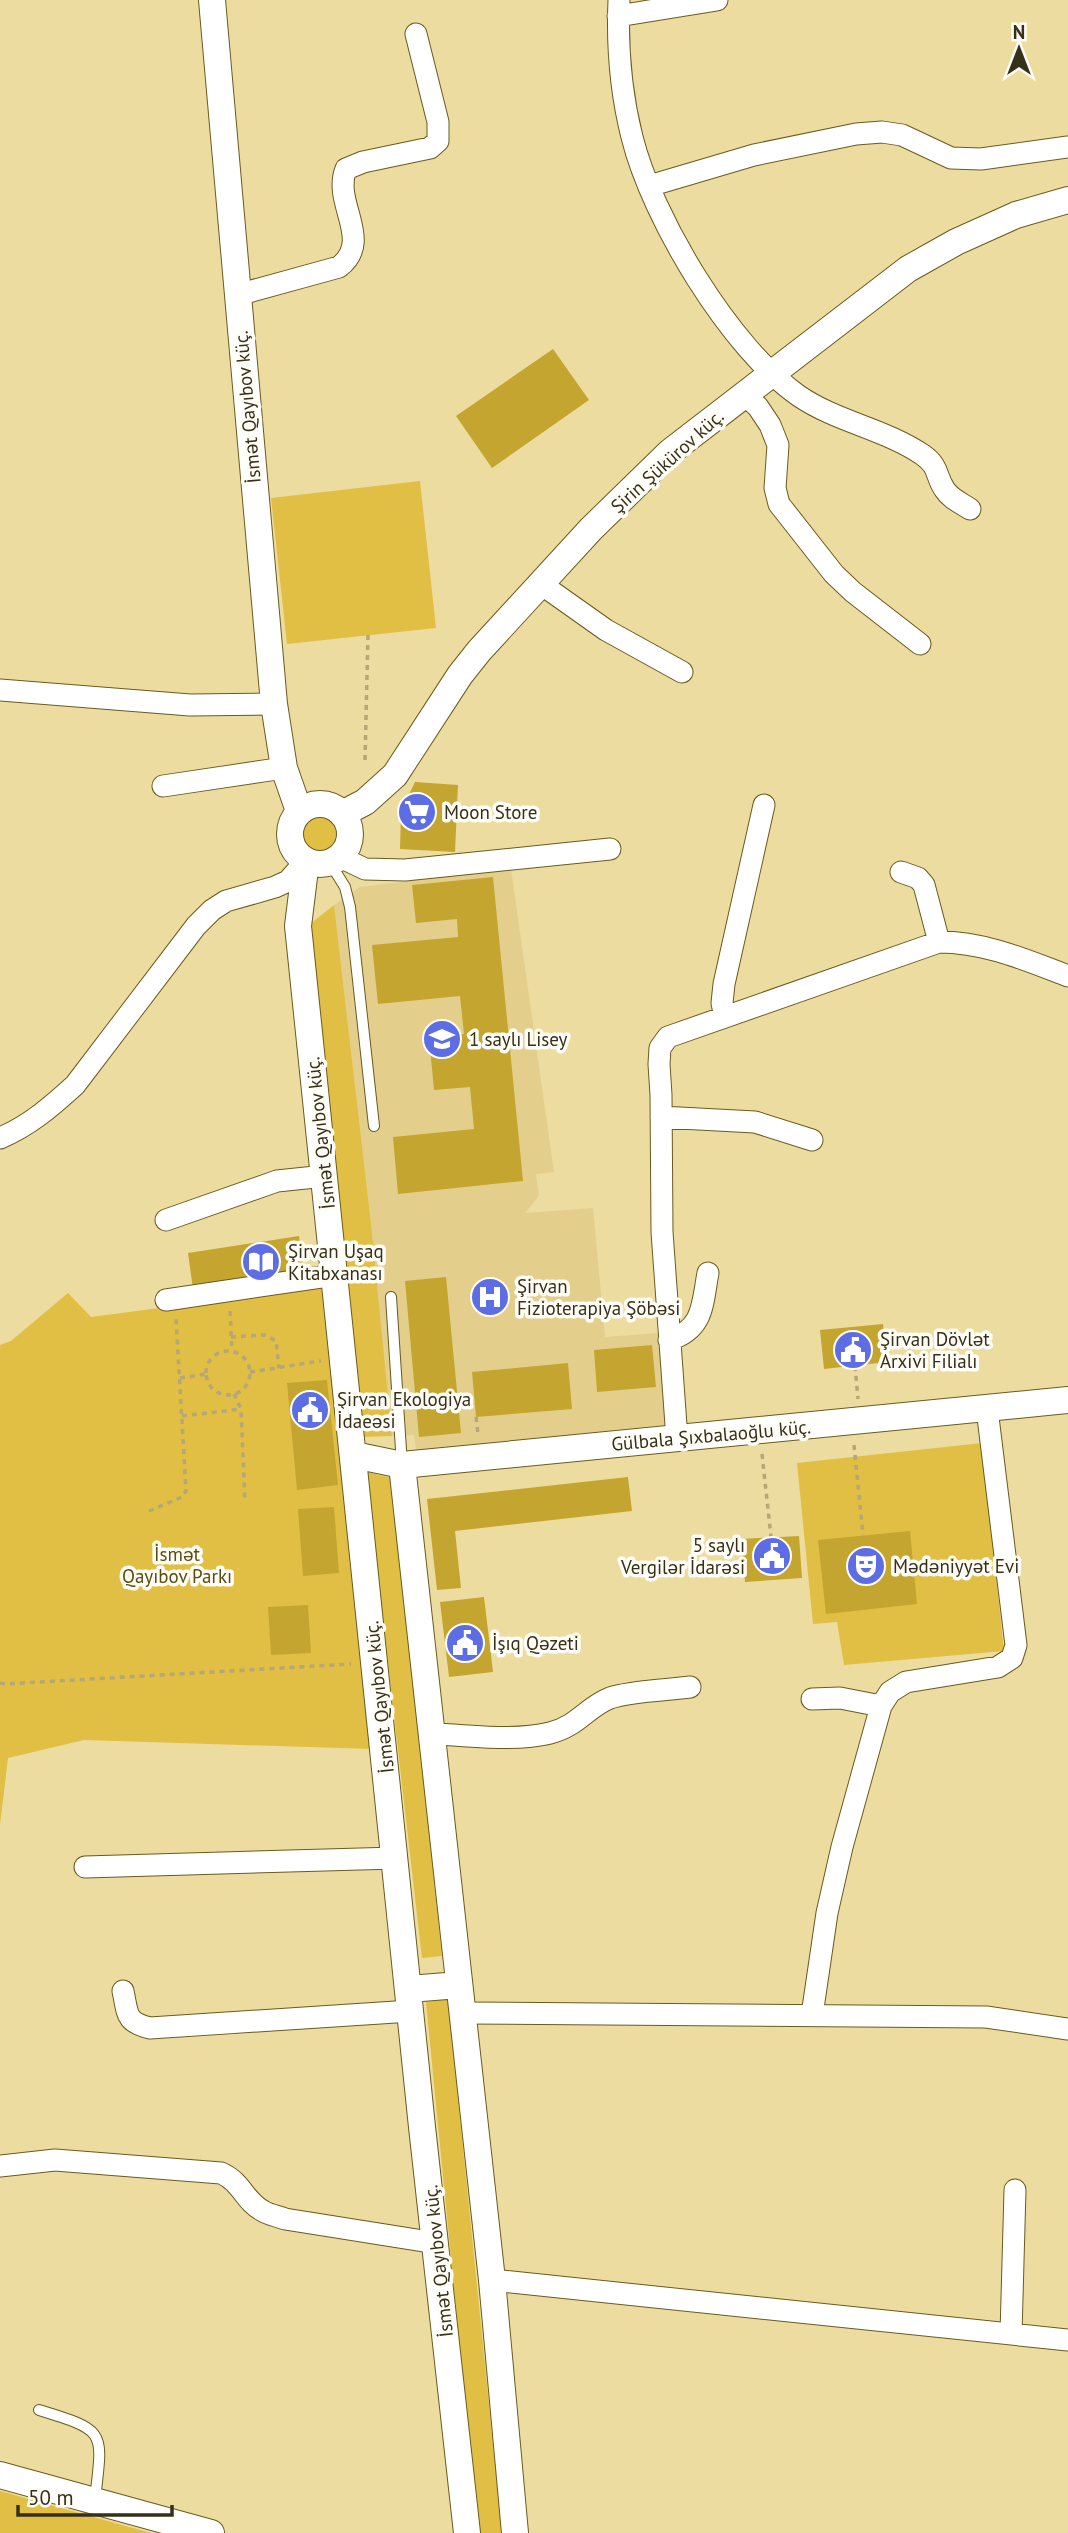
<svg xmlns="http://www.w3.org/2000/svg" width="1068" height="2533" font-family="'PT Sans',sans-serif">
	<rect width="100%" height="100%" fill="#eddca0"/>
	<path fill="#e3cf8b" d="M 511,869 L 554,1172 L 536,1174 L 539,1196 L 525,1213 L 593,1208 L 605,1337 L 658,1333 L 665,1425 L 416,1450 L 414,1435 L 392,1436 L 371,1223 L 334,905 L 360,887 Z"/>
	<path fill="#e0bf44" d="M 420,481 L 436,628 L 287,644 L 271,498 Z
		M302 834a17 17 0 1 1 34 0a17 17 0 1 1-34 0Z
		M 334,905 L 371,1223 L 392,1436 L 362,1437 L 309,925 Z
		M 327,1286 L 372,1749 L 84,1740 L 8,1758 L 0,1825 L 0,1345 L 11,1341 L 68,1293 L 91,1317 Z
		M 982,1443 L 1004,1651 L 844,1665 L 837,1622 L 813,1624 L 797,1463 Z
		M 366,1472 L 392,1478 L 442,1956 L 422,1958 Z
		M 448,1999 L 502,2533 L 478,2533 L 426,2002 Z
		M 0,2491 L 151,2533 L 0,2533 Z"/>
	<path fill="#c4a52f" d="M 553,349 L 589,400 L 492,468 L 456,416 Z
		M 415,782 L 458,785 L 455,852 L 400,849 L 401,811 Z
		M 493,877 L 523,1181 L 398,1194 L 393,1137 L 474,1129 L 470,1087 L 434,1090 L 429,1037 L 464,1034 L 460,996 L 378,1004 L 372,945 L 458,937 L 457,919 L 416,923 L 412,885 Z
		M 299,1236 L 304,1273 L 193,1289 L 188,1253 Z
		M 446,1277 L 461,1433 L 419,1437 L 405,1281 Z
		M 883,1324 L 887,1362 L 824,1369 L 820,1330 Z
		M 652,1345 L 656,1387 L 597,1392 L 594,1350 Z
		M 568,1363 L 572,1409 L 476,1417 L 472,1372 Z
		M 327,1380 L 338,1485 L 297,1490 L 287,1383 Z
		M 628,1477 L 632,1511 L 455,1531 L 461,1588 L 437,1590 L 427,1499 Z
		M 334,1507 L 339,1573 L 303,1576 L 298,1509 Z
		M 910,1531 L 917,1604 L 826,1614 L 818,1540 Z
		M 799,1536 L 802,1578 L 745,1582 L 741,1539 Z
		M 484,1597 L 493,1672 L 449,1677 L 440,1602 Z
		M 308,1605 L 311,1653 L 271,1655 L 268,1607 Z"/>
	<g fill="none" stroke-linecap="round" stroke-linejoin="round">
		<defs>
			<path id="service" d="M 330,863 L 345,887 L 350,907 L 374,1126
				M 391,1297 L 402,1465
				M 39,2410 C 107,2431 103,2430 95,2499"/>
			<path id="minor" d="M 619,0 C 617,45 621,93 632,137 C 652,218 730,348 799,396 C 837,422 885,429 923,455 C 940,467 935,476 945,490 C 951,499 961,503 970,509
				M 618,16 L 717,0
				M 649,186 L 754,155 L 856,134 L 882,132 L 902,135 L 951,158 L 981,159 L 1068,147
				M 237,295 L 339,267 C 374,240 332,203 346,169 L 363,162 L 430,148 L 438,141 L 438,122 L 416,34
				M 744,394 L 758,407 L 770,425 L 778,445 L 775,488 L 779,504 L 834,574 L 853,592 L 920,644
				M 541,584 L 606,630 L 682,672
				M 0,690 L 190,705 L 274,704
				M 163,786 L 284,768
				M 340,857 L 365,869 L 405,870 L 610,849
				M 901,872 L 918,878 L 924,885 L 939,942
				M 725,1017 L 722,1003 L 724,984 L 764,805
				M 661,1117 L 755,1122 L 812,1140
				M 0,1138 C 29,1126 52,1106 75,1085 L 196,926 L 212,910 L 226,901 L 275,887 L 288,881 L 306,861
				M 166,1220 L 277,1181 L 325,1176
				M 166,1300 L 335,1275
				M 669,1340 C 704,1329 702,1305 708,1273
				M 677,1439 L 662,1232 L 661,1095 L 659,1064 L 660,1048 L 668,1037 L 939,942 C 985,942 1026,960 1068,976
				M 812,1699 L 840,1698 L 881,1706
				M 432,1734 C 470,1735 514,1742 550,1733 C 578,1726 587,1707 610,1698 C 630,1691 668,1690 690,1687
				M 85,1867 L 396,1858
				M 123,1991 C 128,2014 125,2022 150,2028 L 411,2011
				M 463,2013 L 986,2017 L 1068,2029
				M 812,2015 L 827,1913 L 842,1847 L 881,1706 L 890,1692 L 906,1682 L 998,1667 L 1012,1658 L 1016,1645 L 987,1409
				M 0,2166 L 55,2160 L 221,2173 C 242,2182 244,2201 263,2211 C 269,2215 278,2216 285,2219 L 436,2243
				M 492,2280 L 1068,2340
				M 1011,2334 L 1015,2190"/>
			<path id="tertiary" d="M 212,0 L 274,704 L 284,768 L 299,811
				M290 834a30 30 0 1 1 60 0a30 30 0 1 1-60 0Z
				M 342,814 L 365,802 L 395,775 L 460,675 L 479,651 L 591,529 L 670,452 L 908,269 L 956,242 L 1016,215 L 1068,200
				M 306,861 L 298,926 L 422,2127 L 467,2533
				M 354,1455 L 402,1465 L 1068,1400
				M 402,1465 L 492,2280 L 515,2533
				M 409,1989 L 459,1985
				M 0,2475 L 211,2533"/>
		</defs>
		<use href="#service" stroke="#6a5a1f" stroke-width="12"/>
		<use href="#minor" stroke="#6a5a1f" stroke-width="23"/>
		<use href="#tertiary" stroke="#6a5a1f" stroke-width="28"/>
		<path stroke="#b5a776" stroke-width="3.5" stroke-dasharray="5 5" stroke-linecap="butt" d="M 365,760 L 368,635
			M 230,1311 L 232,1351
			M 231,1337 L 265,1335 L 276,1341 L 279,1368
			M206 1373a22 22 0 1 1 44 0a22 22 0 1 1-44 0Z
			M 855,1366 L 858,1399
			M 250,1372 L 321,1361
			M 180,1378 L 206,1374
			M 234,1394 L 241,1409 L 245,1502
			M 182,1416 L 241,1409
			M 476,1417 L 478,1434
			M 854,1445 L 863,1535
			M 762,1454 L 771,1537
			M 149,1511 L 182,1497 L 186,1491 L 176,1318
			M 0,1683 L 5,1684 L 351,1664"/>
		<use href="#service" stroke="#fff" stroke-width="10"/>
		<use href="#minor" stroke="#fff" stroke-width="21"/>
		<use href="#tertiary" stroke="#fff" stroke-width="26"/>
	</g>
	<defs>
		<symbol id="supermarket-disc" viewBox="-11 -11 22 22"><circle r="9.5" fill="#5d6de4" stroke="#fffdf7"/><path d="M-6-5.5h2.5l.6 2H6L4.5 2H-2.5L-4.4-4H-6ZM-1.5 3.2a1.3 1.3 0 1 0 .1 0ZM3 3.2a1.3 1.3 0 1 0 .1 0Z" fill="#fff"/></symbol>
		<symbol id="school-disc" viewBox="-11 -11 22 22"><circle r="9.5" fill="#5d6de4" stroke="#fffdf7"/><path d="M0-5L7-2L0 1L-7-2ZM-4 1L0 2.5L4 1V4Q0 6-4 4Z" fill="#fff"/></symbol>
		<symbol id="library-disc" viewBox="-11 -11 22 22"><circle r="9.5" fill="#5d6de4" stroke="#fffdf7"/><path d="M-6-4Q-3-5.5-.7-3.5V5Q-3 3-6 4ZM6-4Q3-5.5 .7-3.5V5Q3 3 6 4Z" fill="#fff"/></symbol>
		<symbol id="hospital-disc" viewBox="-11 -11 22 22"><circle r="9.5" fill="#5d6de4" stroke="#fffdf7"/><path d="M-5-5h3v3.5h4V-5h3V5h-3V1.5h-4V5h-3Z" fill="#fff"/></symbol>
		<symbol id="civic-disc" viewBox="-11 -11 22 22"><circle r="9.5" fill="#5d6de4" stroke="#fffdf7"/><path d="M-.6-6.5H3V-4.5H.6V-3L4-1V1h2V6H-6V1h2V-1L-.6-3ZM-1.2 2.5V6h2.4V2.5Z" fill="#fff"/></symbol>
		<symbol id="theatre-disc" viewBox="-11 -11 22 22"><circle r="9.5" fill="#5d6de4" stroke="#fffdf7"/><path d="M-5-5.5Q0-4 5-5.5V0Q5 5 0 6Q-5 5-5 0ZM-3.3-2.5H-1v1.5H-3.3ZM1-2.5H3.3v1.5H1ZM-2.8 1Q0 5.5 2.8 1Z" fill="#fff"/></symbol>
	</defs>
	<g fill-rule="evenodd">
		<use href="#supermarket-disc" x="395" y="790" width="44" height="44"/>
		<use href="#school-disc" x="420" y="1017" width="44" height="44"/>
		<use href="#library-disc" x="239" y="1240" width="44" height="44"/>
		<use href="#hospital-disc" x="468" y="1275" width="44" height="44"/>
		<use href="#civic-disc" x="831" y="1328" width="44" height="44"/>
		<use href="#civic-disc" x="288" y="1388" width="44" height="44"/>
		<use href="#civic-disc" x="750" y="1534" width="44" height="44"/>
		<use href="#theatre-disc" x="844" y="1544" width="44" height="44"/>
		<use href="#civic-disc" x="443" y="1621" width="44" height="44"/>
	</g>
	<g text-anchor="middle" stroke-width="7" stroke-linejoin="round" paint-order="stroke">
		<g font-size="19" fill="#373018" stroke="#fffdf7">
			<text transform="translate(247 407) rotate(-95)" y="7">İsmət Qayıbov küç.</text>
			<text transform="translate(667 461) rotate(-42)" y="7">Şirin Şükürov küç.</text>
			<text transform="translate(320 1133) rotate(-96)" y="7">İsmət Qayıbov küç.</text>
			<text transform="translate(711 1435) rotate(-5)" y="7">Gülbala Şıxbalaoğlu küç.</text>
			<text transform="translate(379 1697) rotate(-96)" y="7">İsmət Qayıbov küç.</text>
			<text transform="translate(438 2261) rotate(-96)" y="7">İsmət Qayıbov küç.</text>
		</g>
		<g font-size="19" fill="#373018" stroke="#fffdf7" text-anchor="start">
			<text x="444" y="819">Moon Store</text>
			<text x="469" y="1046">1 saylı Lisey</text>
			<text x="288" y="1258">Şirvan Uşaq<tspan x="288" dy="22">Kitabxanası</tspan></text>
			<text x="517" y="1293">Şirvan<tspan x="517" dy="22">Fizioterapiya Şöbəsi</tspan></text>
			<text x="880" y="1346">Şirvan Dövlət<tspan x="880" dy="22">Arxivi Filialı</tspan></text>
			<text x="337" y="1406">Şirvan Ekologiya<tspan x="337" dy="22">İdaeəsi</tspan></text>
			<text x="745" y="1552" text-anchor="end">5 saylı<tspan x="745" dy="22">Vergilər İdarəsi</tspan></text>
			<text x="893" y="1573">Mədəniyyət Evi</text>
			<text x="492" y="1650">İşıq Qəzeti</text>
		</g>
		<g font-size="19" fill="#5c4c0e" stroke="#fffdf7">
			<text x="177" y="1561">İsmət<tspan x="177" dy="22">Qayıbov Parkı</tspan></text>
		</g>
	</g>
	<g transform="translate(1019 49)" stroke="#fffdf7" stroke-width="5" paint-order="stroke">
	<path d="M0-5L12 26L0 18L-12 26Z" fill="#373018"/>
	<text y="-10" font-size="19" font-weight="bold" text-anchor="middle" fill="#373018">N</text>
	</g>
	<path d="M18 2505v10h154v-10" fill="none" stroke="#373018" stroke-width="3.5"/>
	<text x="28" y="2505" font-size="21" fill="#373018" stroke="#fffdf7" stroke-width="5" paint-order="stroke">50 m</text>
</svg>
